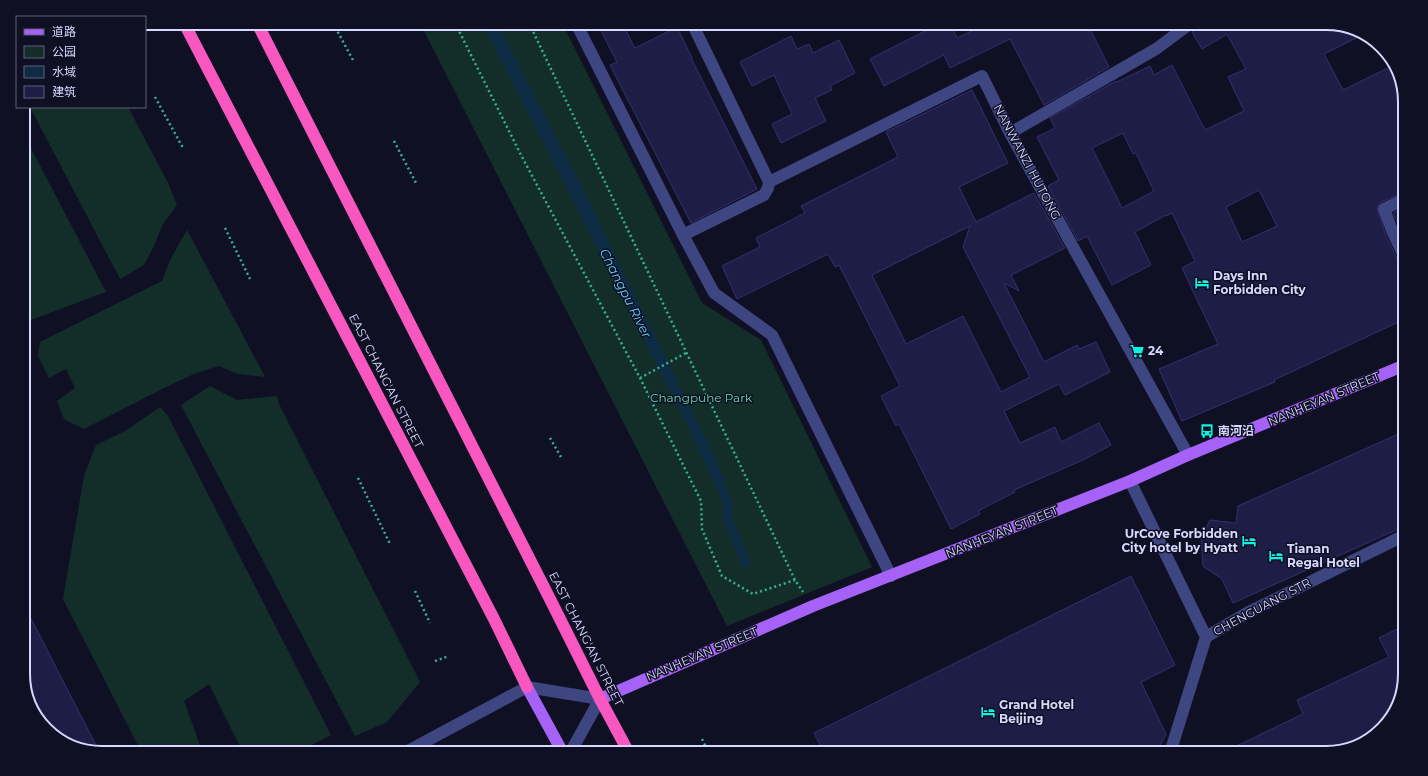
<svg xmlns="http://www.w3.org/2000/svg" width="1428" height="776" font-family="Montserrat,'Noto Sans SC',sans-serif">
	<rect width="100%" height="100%" fill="#101025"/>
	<path fill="#132e29" d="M 420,23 L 562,23 L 702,303 L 761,340 L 872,567 L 727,626 Z
		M 30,107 L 128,107 L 168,183 L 177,205 L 163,224 L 153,248 L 144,265 L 120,279 Z
		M 23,133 L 106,292 L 23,323 Z
		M 187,230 L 265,377 L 238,374 L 219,366 L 196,373 L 166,387 L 84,429 L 64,419 L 57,401 L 75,388 L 66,369 L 49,378 L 38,356 L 40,342 L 162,281 L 171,258 Z
		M 210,386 L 237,400 L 277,396 L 279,404 L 420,682 L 387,722 L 355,736 L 181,405 Z
		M 160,407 L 168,416 L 331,735 L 296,753 L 243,753 L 209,684 L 184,701 L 201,748 L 191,753 L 142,753 L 63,599 L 84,476 L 96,445 L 125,431 Z"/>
	<path fill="#0f2c45" d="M 482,23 L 497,23 L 592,206 L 613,251 L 716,459 L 732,503 L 732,518 L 750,560 L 749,568 L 742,566 L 723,520 L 722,500 L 683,416 Z"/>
	<path fill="#1e1d45" stroke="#323070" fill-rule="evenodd" d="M 597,23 L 622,23 L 635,48 L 677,27 L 692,58 L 691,58 L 757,189 L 691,223 L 610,65 L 617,62 Z
		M 929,23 L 950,23 L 957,38 L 988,23 L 1044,23 L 1042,24 L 1047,31 L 1064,23 L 1087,23 L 1109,67 L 1044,105 L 1010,39 L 950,68 L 944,55 L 884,86 L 870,59 L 931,28 Z
		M 1198,23 L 1326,23 L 1361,31 L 1364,34 L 1324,54 L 1343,90 L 1394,65 L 1405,97 L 1405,192 L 1381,202 L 1377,208 L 1386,236 L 1398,261 L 1401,264 L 1405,265 L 1405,319 L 1274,380 L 1275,382 L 1182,421 L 1159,369 L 1218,344 L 1182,268 L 1195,261 L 1172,213 L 1166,216 L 1166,215 L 1135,232 L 1151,265 L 1112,285 L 1087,236 L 1078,241 L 1048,186 L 1059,180 L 1037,137 L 1055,128 L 1050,118 L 1116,81 L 1117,82 L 1150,66 L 1154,75 L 1172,65 L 1205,130 L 1244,111 L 1228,77 L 1246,69 L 1227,34 L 1202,49 L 1192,32 L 1198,26 ZM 1123,133 L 1133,154 L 1136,153 L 1154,191 L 1122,208 L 1092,148 ZM 1259,190 L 1277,226 L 1242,242 L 1226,207 Z
		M 791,36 L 797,49 L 809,44 L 813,53 L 839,40 L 855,73 L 830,86 L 832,90 L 815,98 L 826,121 L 781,143 L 772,124 L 792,114 L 774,75 L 752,86 L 740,62 Z
		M 972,90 L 1008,163 L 959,187 L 976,222 L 1034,193 L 1065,248 L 1011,275 L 1019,291 L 1004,283 L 1044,362 L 1077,345 L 1079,349 L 1096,342 L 1110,372 L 1065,395 L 1059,384 L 1004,411 L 1020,443 L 1055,427 L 1061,442 L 1099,423 L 1111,445 L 1083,460 L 1014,490 L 1015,492 L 978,511 L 980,514 L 951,529 L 899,424 L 896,426 L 881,396 L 900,386 L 839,265 L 835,267 L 828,254 L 737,299 L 722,266 L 760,247 L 756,238 L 805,213 L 801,206 L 898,157 L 886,132 ZM 970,226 L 963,247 L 1030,377 L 1001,392 L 963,316 L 906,344 L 872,275 Z
		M 1405,207 L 1405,240 L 1393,213 Z
		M 1405,431 L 1405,526 L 1233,603 L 1222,579 L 1203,566 L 1201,538 L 1210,520 L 1236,523 L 1238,506 Z
		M 1131,576 L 1175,665 L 1141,682 L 1166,734 L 1156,753 L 824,753 L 814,733 Z
		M 23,603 L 100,753 L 67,745 L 36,718 L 23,680 Z
		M 1405,625 L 1405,674 L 1397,709 L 1370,740 L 1327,753 L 1222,753 L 1303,714 L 1297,700 L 1389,657 L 1379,638 Z"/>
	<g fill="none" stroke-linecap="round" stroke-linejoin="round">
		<path stroke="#35b295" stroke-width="2.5" stroke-dasharray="2 3" stroke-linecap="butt" d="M 333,23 L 354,62
			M 455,23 L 521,155 L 640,378 L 701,501 L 702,529 L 722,576 L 753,594 L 795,580
			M 529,23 L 795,580 L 803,592
			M 155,97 L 183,148
			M 394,141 L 416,183
			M 225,228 L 250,279
			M 640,378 L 686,353
			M 550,438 L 561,457
			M 358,478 L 390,544
			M 415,591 L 430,623
			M 435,661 L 449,656
			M 702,739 L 709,753"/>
		<path stroke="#3d4681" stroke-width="12" d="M 576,23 L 683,235 L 714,293 L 772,335 L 891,576
			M 1010,133 L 1156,49 L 1191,23
			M 769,182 L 982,76 L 1010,133 L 1188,455
			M 1405,199 L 1384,209 L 1393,233 L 1405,258
			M 683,235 L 764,195 L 768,188 L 769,182 L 692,23
			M 1130,481 L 1206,637 L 1170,753
			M 1206,637 L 1247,613 L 1405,535
			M 404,753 L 527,687 L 600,699 L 570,753"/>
		<path stroke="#a662f7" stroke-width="12" d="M 527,687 L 563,753
			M 600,699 L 813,606 L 1130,481 L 1188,455 L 1405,365"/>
		<path stroke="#f757bf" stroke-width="12" d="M 184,23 L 494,619 L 527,687
			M 257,23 L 552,603 L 600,699 L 629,753"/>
	</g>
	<defs>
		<symbol id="hotel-bare" viewBox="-9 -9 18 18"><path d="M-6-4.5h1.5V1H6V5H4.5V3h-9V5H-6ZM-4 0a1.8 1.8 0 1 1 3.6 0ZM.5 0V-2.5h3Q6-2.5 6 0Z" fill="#0cf3e3" stroke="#101025" stroke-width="2.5" paint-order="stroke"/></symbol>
		<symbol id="supermarket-bare" viewBox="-9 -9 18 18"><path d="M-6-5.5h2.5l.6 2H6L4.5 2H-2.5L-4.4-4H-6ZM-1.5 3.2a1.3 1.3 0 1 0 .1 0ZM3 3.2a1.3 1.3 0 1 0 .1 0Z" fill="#0cf3e3" stroke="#101025" stroke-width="2.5" paint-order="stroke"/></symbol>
		<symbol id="bus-bare" viewBox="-9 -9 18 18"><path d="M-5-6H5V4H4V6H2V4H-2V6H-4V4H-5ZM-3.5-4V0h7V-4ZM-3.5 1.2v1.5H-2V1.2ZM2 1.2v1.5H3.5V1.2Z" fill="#0cf3e3" stroke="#101025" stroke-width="2.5" paint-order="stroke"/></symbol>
	</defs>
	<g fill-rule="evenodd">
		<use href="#hotel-bare" x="1192" y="273" width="20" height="20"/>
		<use href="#supermarket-bare" x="1127" y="341" width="20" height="20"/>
		<use href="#bus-bare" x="1197" y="421" width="20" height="20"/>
		<use href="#hotel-bare" x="1239" y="531" width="20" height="20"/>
		<use href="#hotel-bare" x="1266" y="546" width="20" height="20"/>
		<use href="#hotel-bare" x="978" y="702" width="20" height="20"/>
	</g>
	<g text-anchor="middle" stroke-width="3" stroke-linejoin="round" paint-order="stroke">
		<g font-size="12" fill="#d6d8fd" stroke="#101025">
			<text transform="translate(1027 162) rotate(62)" y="4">NANWANZI HUTONG</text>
			<text transform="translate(386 381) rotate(63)" y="4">EAST CHANG'AN STREET</text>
			<text transform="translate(1324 399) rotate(-23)" y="4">NANHEYAN STREET</text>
			<text transform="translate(1002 532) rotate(-22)" y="4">NANHEYAN STREET</text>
			<text transform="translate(1262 607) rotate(-28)" y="4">CHENGUANG STR</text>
			<text transform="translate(586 639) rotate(63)" y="4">EAST CHANG'AN STREET</text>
			<text transform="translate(702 654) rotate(-23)" y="4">NANHEYAN STREET</text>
		</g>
		<g font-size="12" font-weight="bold" fill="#d6d8fd" stroke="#101025" text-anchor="start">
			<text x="1213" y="280">Days Inn<tspan x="1213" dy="14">Forbidden City</tspan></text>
			<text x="1148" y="355">24</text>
			<text x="1218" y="435">南河沿</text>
			<text x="1238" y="538" text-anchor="end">UrCove Forbidden<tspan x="1238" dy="14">City hotel by Hyatt</tspan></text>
			<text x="1287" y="553">Tianan<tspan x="1287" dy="14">Regal Hotel</tspan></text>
			<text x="999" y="709">Grand Hotel<tspan x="999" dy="14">Beijing</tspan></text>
		</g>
		<g font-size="12" fill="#65daa9" stroke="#101025">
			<text x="701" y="402">Changpuhe Park</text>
		</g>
		<g font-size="13" font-style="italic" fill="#69cef8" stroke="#101025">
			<text transform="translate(626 293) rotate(63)" y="5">Changpu River</text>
		</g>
	</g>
	<path d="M0 0H1428V776H0ZM102 30H1326A72 72 0 0 1 1398 102V674A72 72 0 0 1 1326 746H102A72 72 0 0 1 30 674V102A72 72 0 0 1 102 30Z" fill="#101025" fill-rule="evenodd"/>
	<path fill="none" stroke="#d6d8fd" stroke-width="2" d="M102 30H1326A72 72 0 0 1 1398 102V674A72 72 0 0 1 1326 746H102A72 72 0 0 1 30 674V102A72 72 0 0 1 102 30Z"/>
	<rect x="16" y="16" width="130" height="92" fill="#101025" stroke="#5f607b"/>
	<rect x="24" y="29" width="20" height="6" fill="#a662f7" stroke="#5f607b"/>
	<text x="52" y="36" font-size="12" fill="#d6d8fd">道路</text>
	<rect x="24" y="46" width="20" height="12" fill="#132e29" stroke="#5f607b"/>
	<text x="52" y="56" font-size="12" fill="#d6d8fd">公园</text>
	<rect x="24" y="66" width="20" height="12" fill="#0f2c45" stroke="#5f607b"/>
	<text x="52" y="76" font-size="12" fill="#d6d8fd">水域</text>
	<rect x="24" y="86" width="20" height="12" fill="#1e1d45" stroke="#5f607b"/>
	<text x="52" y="96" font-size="12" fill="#d6d8fd">建筑</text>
</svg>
